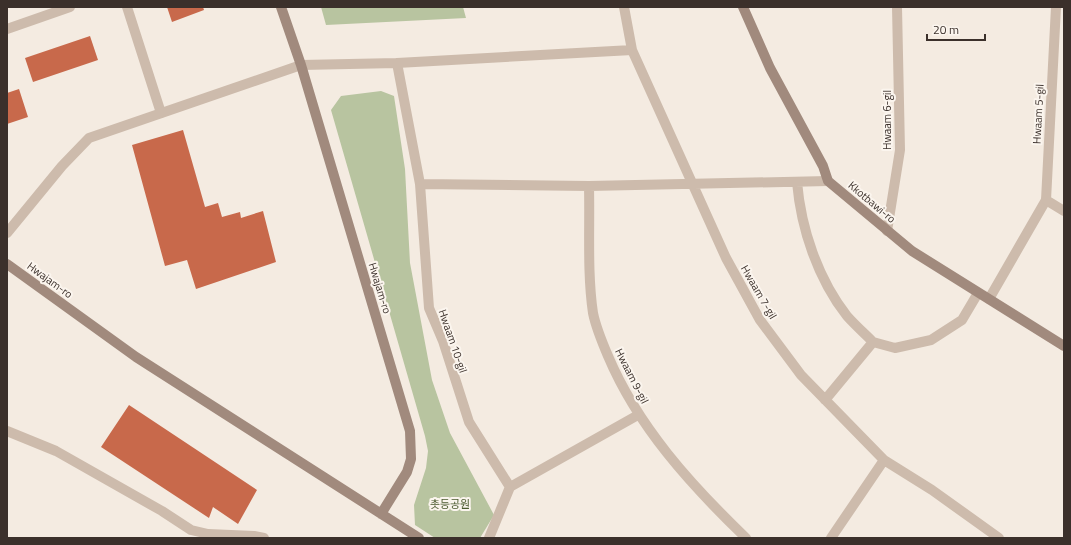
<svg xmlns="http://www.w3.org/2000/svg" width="1071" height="545" font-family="'Titillium Web','Noto Sans KR',sans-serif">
	<rect width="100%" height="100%" fill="#f4ebe1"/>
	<path fill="#b8c4a0" d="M 321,7 L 463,7 L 466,18 L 326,25 Z
		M 381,91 L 394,96 L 405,169 L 410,263 L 432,380 L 450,433 L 494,515 L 480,538 L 435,538 L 415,525 L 414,505 L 426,468 L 428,451 L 425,436 L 331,110 L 341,96 Z"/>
	<path fill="#c8694b" d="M 167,7 L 203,7 L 204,10 L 172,22 Z
		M 90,36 L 98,60 L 33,82 L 25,58 Z
		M 19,89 L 28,117 L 7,124 L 7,93 Z
		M 183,130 L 205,207 L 218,203 L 222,217 L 240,212 L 241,218 L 263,211 L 276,262 L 196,289 L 187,260 L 165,266 L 132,145 Z
		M 129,405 L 257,490 L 238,524 L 213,507 L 209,518 L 101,447 Z"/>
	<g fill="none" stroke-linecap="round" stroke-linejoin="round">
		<path stroke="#cdbbac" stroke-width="10" d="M 127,7 L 161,113
			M 7,29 L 70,7
			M 989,299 L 1046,200
			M 7,431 L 56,451 L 162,511 L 191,530 L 208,534 L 254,536 L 264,538"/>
		<path stroke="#cdbbac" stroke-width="10" d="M 624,7 L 632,50 L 726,258 L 760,320 L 801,375 L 884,460 L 932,490 L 999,538
			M 1056,7 L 1046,200 L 1064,211
			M 397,63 L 420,184 L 429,308 L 443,341 L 469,422 L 510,487 L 489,538
			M 797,182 C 801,229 818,279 847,316 C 855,325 865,334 873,342 L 825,400
			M 420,184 L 589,186 L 828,181
			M 589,186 C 590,228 587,272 593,313 C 596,328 602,342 608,356 C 638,427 691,485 746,538
			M 887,231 L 900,150 L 897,7
			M 7,233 L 62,166 L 89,138 L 301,65 L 397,63 L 632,50
			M 873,342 L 895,348 L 931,340 L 962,320 L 978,293
			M 510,487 L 638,415
			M 831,538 L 884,460"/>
		<path stroke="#a18a7d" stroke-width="10" d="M 281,7 L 301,65 L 410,431 L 411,459 L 407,472 L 381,514
			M 743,7 L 770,68 L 823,166 L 828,181 L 912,251 L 1064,346
			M 7,264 L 136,357 L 419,538"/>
	</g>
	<g text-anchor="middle" stroke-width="4" stroke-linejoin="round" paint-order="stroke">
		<g font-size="11" fill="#3b302b" stroke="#fbf5ee">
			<text transform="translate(1038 114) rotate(-87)" y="4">Hwaam 5-gil</text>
			<text transform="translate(887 120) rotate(-90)" y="4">Hwaam 6-gil</text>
			<text transform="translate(872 202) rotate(40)" y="4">Kkotbawi-ro</text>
			<text transform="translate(50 280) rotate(36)" y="4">Hwajam-ro</text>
			<text transform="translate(380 288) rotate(73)" y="4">Hwajam-ro</text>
			<text transform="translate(759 292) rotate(60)" y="4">Hwaam 7-gil</text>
			<text transform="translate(453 341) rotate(71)" y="4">Hwaam 10-gil</text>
			<text transform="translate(632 376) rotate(63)" y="4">Hwaam 9-gil</text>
		</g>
		<g font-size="11" fill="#4a5a2e" stroke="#fbf5ee">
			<text x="450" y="508">촛등공원</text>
		</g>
	</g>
	<rect width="1071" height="545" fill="none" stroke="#3b302b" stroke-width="16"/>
	<path d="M927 34v6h58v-6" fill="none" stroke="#3b302b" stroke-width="2"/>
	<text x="933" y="34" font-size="12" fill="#3b302b" stroke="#fbf5ee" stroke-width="3" paint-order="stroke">20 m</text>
</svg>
